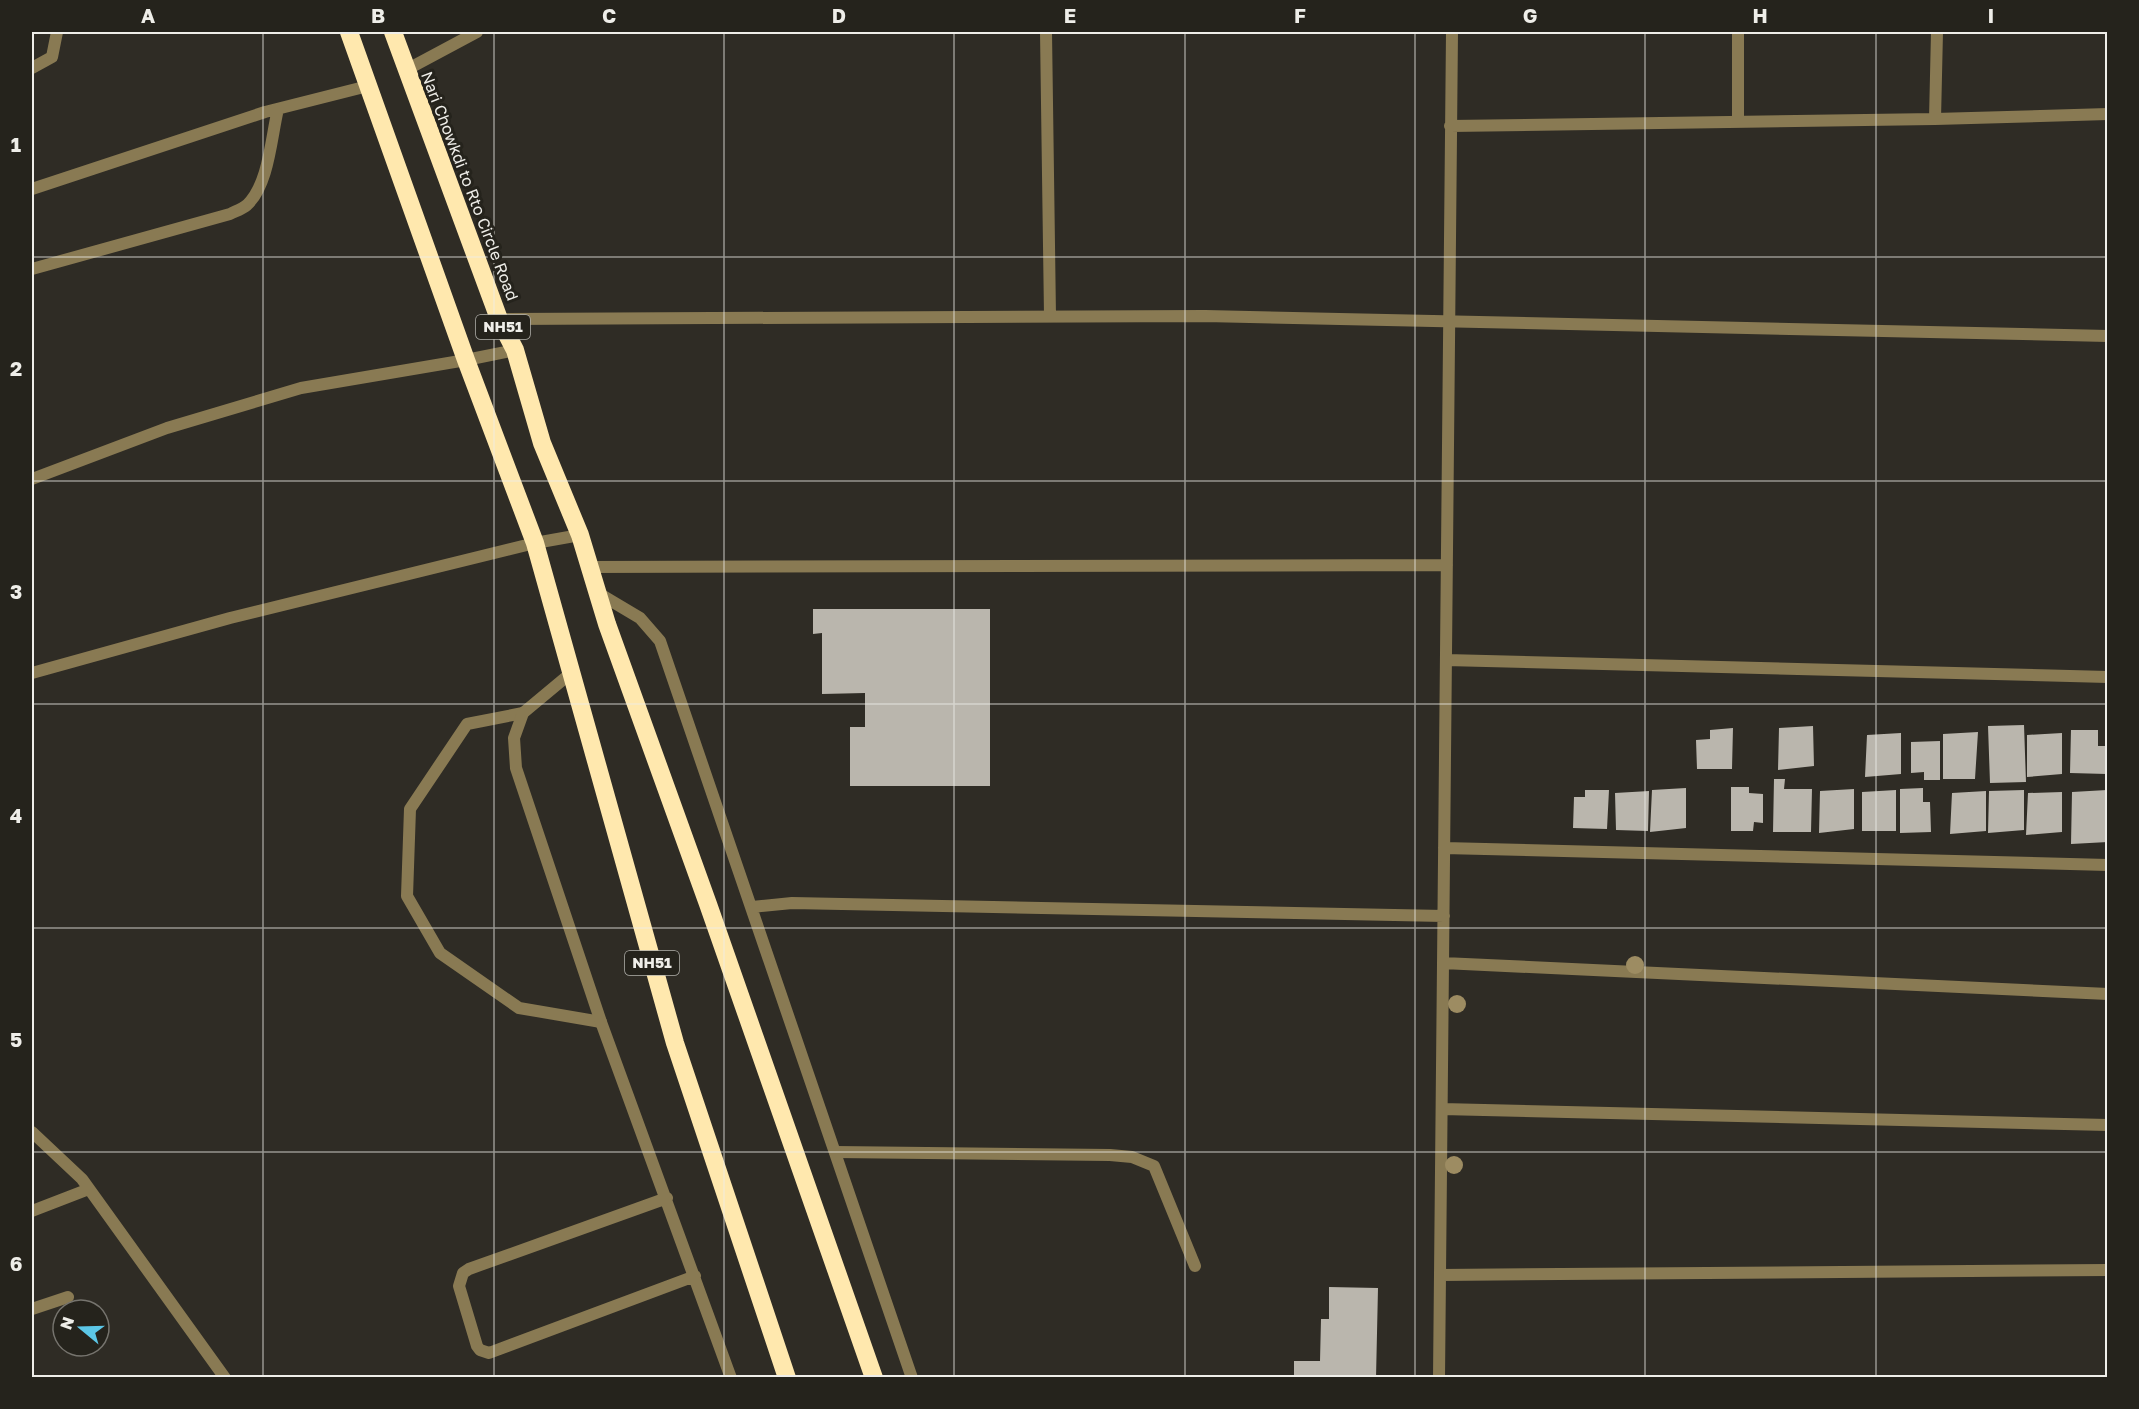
<svg xmlns="http://www.w3.org/2000/svg" width="2139" height="1409" font-family="'Golos Text',sans-serif">
	<rect width="100%" height="100%" fill="#2f2c25"/>
	<path fill="#bab6ad" d="M 813,609 L 990,609 L 990,786 L 850,786 L 850,727 L 865,727 L 865,693 L 822,694 L 822,633 L 813,634 Z
		M 2024,725 L 2026,782 L 1990,783 L 1988,726 Z
		M 1813,726 L 1814,766 L 1778,770 L 1779,728 Z
		M 1733,728 L 1732,769 L 1697,769 L 1696,740 L 1710,739 L 1710,730 Z
		M 2071,730 L 2098,730 L 2098,746 L 2108,746 L 2107,774 L 2070,773 Z
		M 1978,732 L 1975,779 L 1943,779 L 1943,734 Z
		M 1901,733 L 1901,774 L 1865,777 L 1867,735 Z
		M 2062,733 L 2062,774 L 2027,777 L 2027,735 Z
		M 1940,741 L 1940,780 L 1924,780 L 1924,772 L 1911,773 L 1911,742 Z
		M 1774,779 L 1785,779 L 1784,789 L 1812,789 L 1811,832 L 1773,832 Z
		M 1731,787 L 1749,787 L 1749,793 L 1763,794 L 1763,823 L 1754,822 L 1753,831 L 1731,831 Z
		M 1686,788 L 1686,828 L 1650,832 L 1652,790 Z
		M 1923,788 L 1923,802 L 1930,802 L 1931,832 L 1900,833 L 1900,789 Z
		M 1854,789 L 1854,829 L 1819,833 L 1820,791 Z
		M 1585,790 L 1609,790 L 1607,829 L 1573,828 L 1574,797 L 1585,797 Z
		M 1896,790 L 1896,831 L 1862,831 L 1862,792 Z
		M 2024,790 L 2024,830 L 1988,833 L 1989,791 Z
		M 2107,790 L 2108,842 L 2071,844 L 2072,792 Z
		M 1649,791 L 1648,831 L 1616,830 L 1615,793 Z
		M 1986,791 L 1986,831 L 1950,834 L 1952,793 Z
		M 2062,792 L 2062,832 L 2026,835 L 2028,793 Z
		M 1329,1287 L 1378,1288 L 1376,1378 L 1294,1377 L 1294,1361 L 1320,1361 L 1321,1319 L 1329,1319 Z"/>
	<g fill="none" stroke-linecap="round" stroke-linejoin="round">
		<path stroke="#897a53" stroke-width="12" d="M 523,713 L 467,724 L 410,809 L 407,896 L 440,953 L 519,1008 L 601,1022
			M 835,1152 L 1110,1155 L 1132,1157 L 1154,1166 L 1195,1266"/>
		<path stroke="#897a53" stroke-width="12" d="M 1046,32 L 1050,316
			M 1738,32 L 1738,122
			M 32,68 L 52,57 L 57,32
			M 406,70 L 477,32
			M 1935,119 L 1937,32
			M 1450,126 L 1935,119 L 2108,114
			M 32,189 L 265,112 L 368,86
			M 32,269 L 230,214 C 236,211 242,209 247,205 C 269,184 271,138 278,109
			M 499,319 L 1205,316 L 2108,336
			M 32,479 L 167,428 L 301,388 L 466,360 L 515,350
			M 590,567 L 1447,565
			M 598,593 L 640,618 L 660,641 L 912,1378
			M 1446,660 L 2108,677
			M 32,673 L 230,618 L 535,543 L 580,535
			M 571,673 L 523,713 L 514,738 L 516,768 L 601,1022 L 731,1378
			M 1444,848 L 2108,865
			M 752,907 L 792,903 L 1444,916
			M 1443,963 L 2108,994
			M 1442,1109 L 2108,1125
			M 32,1132 L 82,1179 L 225,1378
			M 667,1198 L 469,1269 L 463,1273 L 459,1286 L 477,1346 L 480,1350 L 489,1353 L 695,1276
			M 32,1211 L 89,1189
			M 1440,1275 L 2108,1270
			M 32,1309 L 68,1297
			M 1439,1378 L 1452,32"/>
		<path stroke="#ffe8ae" stroke-width="18" d="M 349,32 L 466,360 L 535,543 L 675,1043 L 787,1378
			M 393,32 L 499,319 L 515,350 L 542,443 L 580,535 L 607,624 L 708,904 L 874,1378"/>
	</g>
	<g fill="#9d8c62">
		<circle cx="1635" cy="965" r="9"/>
		<circle cx="1457" cy="1004" r="9"/>
		<circle cx="1454" cy="1165" r="9"/>
	</g>
	<path fill="none" stroke="#efeee9" stroke-width="1.5" stroke-opacity="0.55" d="M 263,32 L 263,1378M 494,32 L 494,1378M 724,32 L 724,1378M 954,32 L 954,1378M 1185,32 L 1185,1378M 1415,32 L 1415,1378M 1645,32 L 1645,1378M 1876,32 L 1876,1378M 32,257 L 2108,257M 32,481 L 2108,481M 32,704 L 2108,704M 32,928 L 2108,928M 32,1152 L 2108,1152"/>
	<g text-anchor="middle" stroke-width="6" stroke-linejoin="round" paint-order="stroke">
		<g fill="#25231c" stroke="#b2b1ac" stroke-width="1.5">
			<rect x="476" y="315" width="54" height="24" rx="4.5"/>
			<rect x="625" y="951" width="54" height="24" rx="4.5"/>
		</g>
		<g font-size="15" font-weight="bold" fill="#efeee9">
			<text x="503" y="332">NH51</text>
			<text x="652" y="968">NH51</text>
		</g>
		<g font-size="16" fill="#efeee9" stroke="#25231c">
			<text transform="translate(470 186) rotate(69)" y="6">Nari Chowkdi to Rto Circle Road</text>
		</g>
	</g>
	<rect width="2139" height="1409" fill="none" stroke="#25231c" stroke-width="66"/>
	<g transform="translate(81 1328) rotate(289)"><circle r="28" fill="#25231c" stroke="#76746e" stroke-width="1.5"/>
	<path d="M0-4.5L10 22L0 15L-10 22Z" fill="#5cc7e7"/>
	<text y="-9" font-size="16" font-weight="bold" text-anchor="middle" fill="#efeee9">N</text>
	</g>
	<rect x="33" y="33" width="2073" height="1343" fill="none" stroke="#efeee9" stroke-width="2"/>
	<g font-size="20" text-anchor="middle" font-weight="bold" fill="#efeee9">
		<text x="148" y="23">A</text>
		<text x="378" y="23">B</text>
		<text x="609" y="23">C</text>
		<text x="839" y="23">D</text>
		<text x="1070" y="23">E</text>
		<text x="1300" y="23">F</text>
		<text x="1530" y="23">G</text>
		<text x="1760" y="23">H</text>
		<text x="1991" y="23">I</text>
		<text x="16" y="152">1</text>
		<text x="16" y="376">2</text>
		<text x="16" y="599">3</text>
		<text x="16" y="823">4</text>
		<text x="16" y="1047">5</text>
		<text x="16" y="1271">6</text>
	</g>
</svg>
